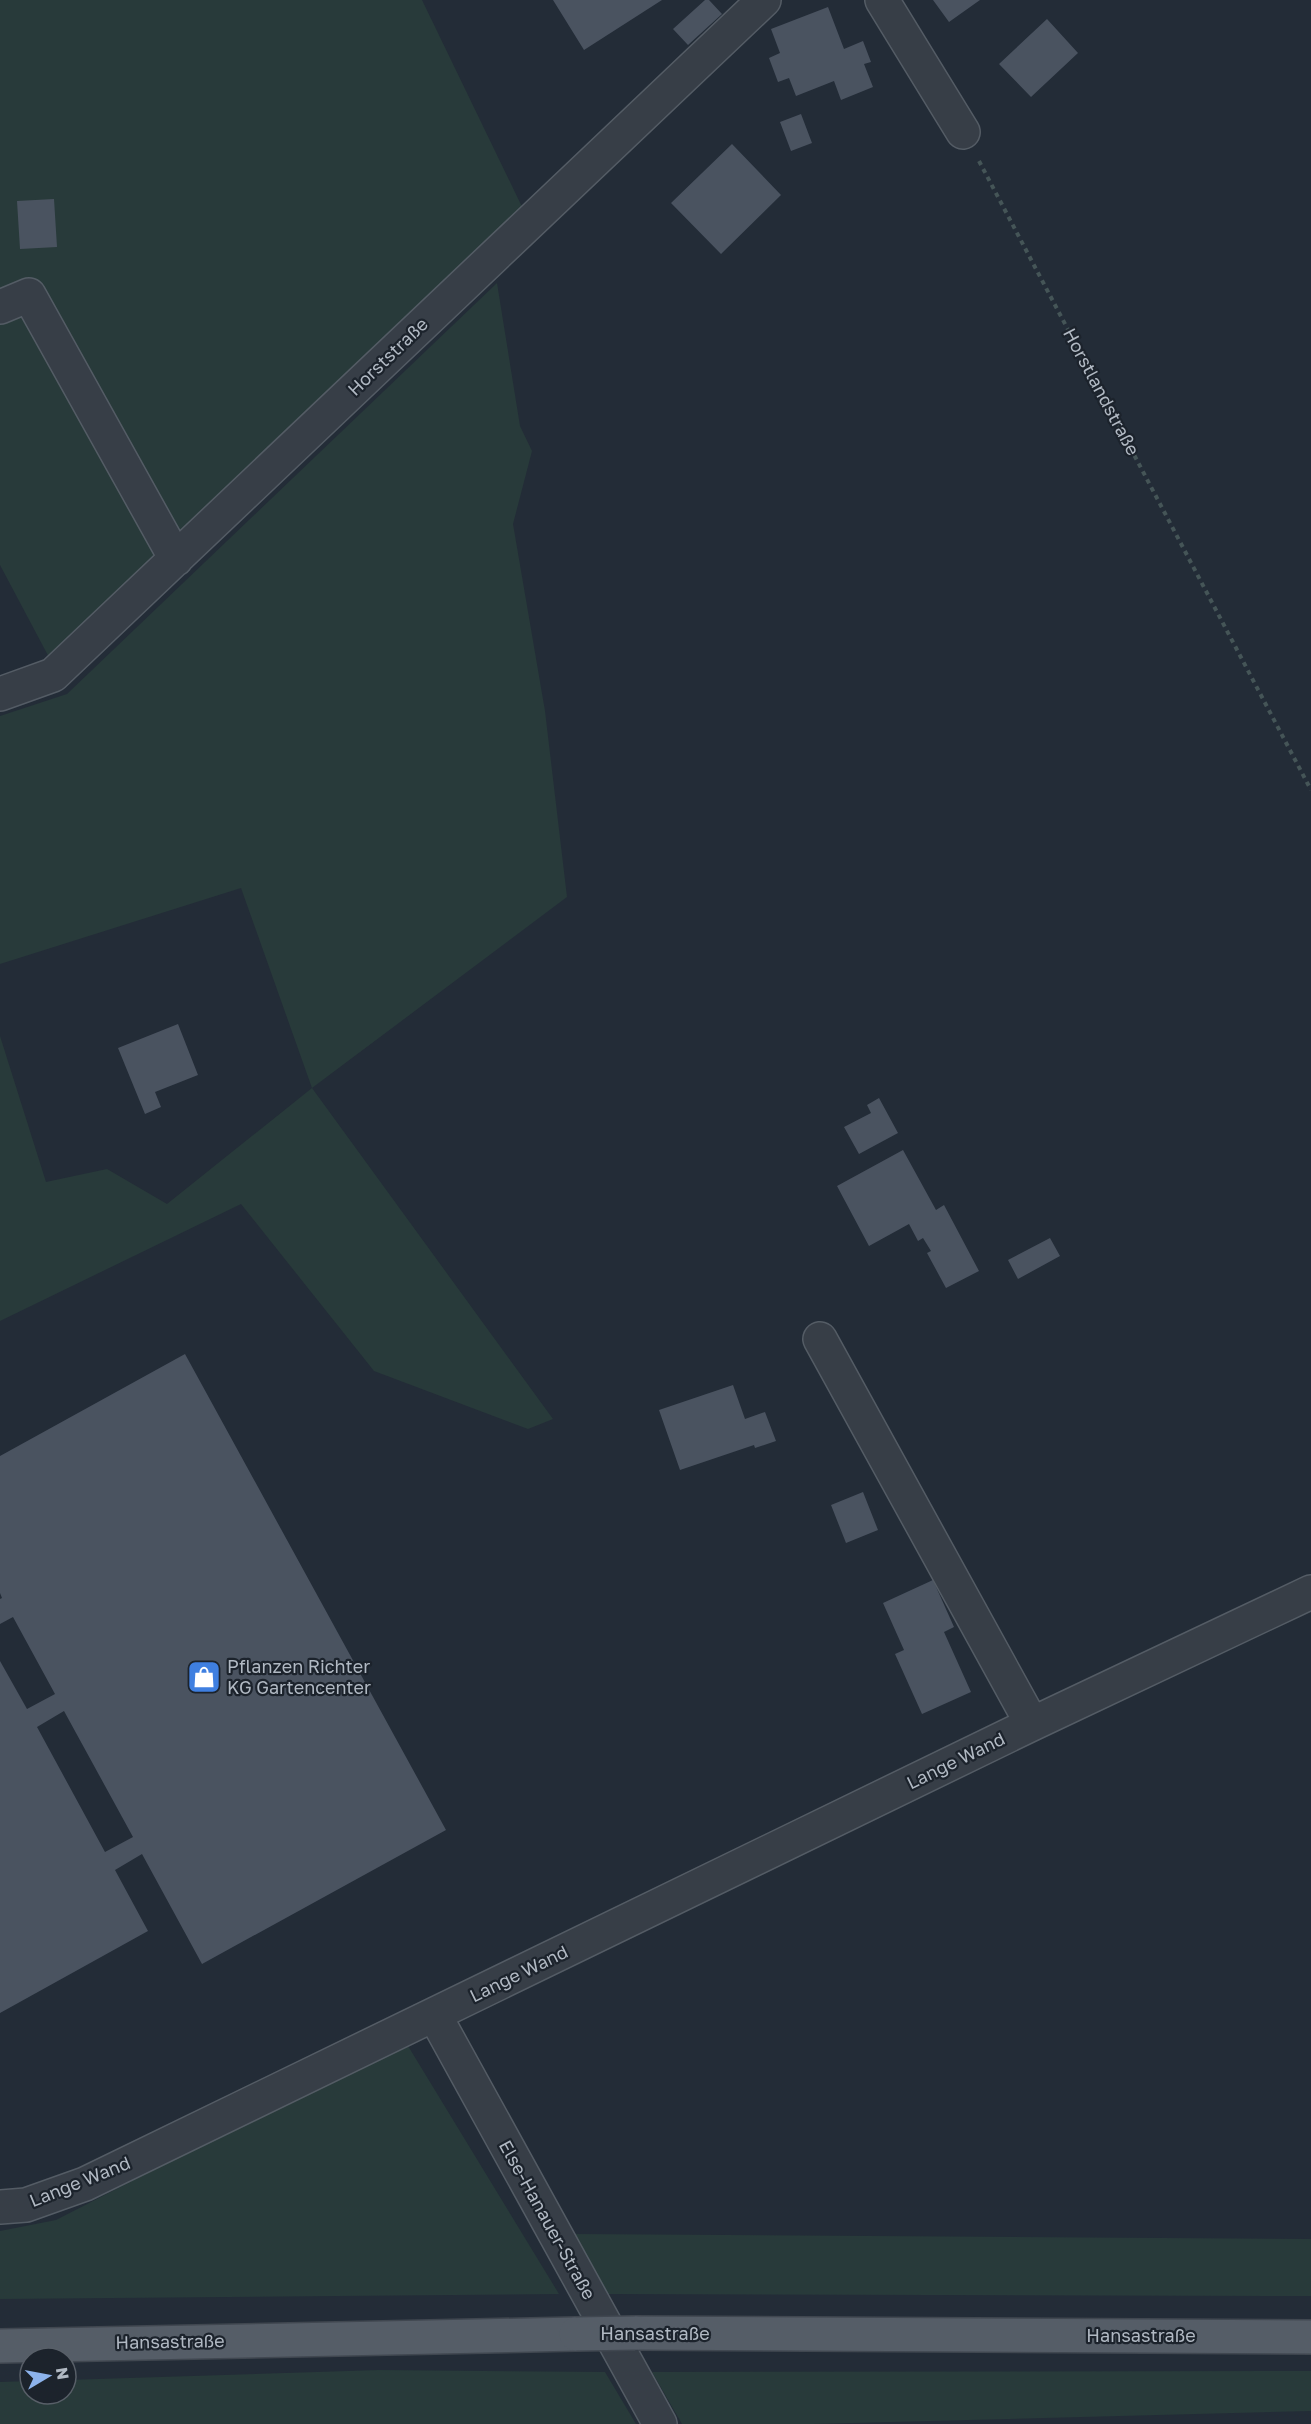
<svg xmlns="http://www.w3.org/2000/svg" width="1311" height="2424" font-family="'Golos Text',sans-serif">
	<rect width="100%" height="100%" fill="#232c37"/>
	<path fill="#283a3a" d="M 0,0 L 422,0 L 526,215 L 52,663 L 0,565 Z
		M 497,283 L 520,426 L 532,451 L 513,524 L 545,711 L 567,897 L 312,1088 L 553,1419 L 528,1429 L 374,1371 L 241,1204 L 0,1321 L 0,1036 L 46,1182 L 107,1169 L 167,1204 L 312,1088 L 241,888 L 0,964 L 0,716 L 67,694 Z
		M 405,2041 L 559,2294 L 0,2299 L 0,2231 L 56,2220 Z
		M 574,2234 L 1311,2239 L 1311,2296 L 608,2294 Z
		M 379,2370 L 605,2372 L 636,2424 L 0,2424 L 0,2382 L 30,2381 L 30,2394 L 66,2394 L 66,2380 Z
		M 1311,2371 L 1311,2411 L 814,2424 L 682,2424 L 652,2372 Z"/>
	<path fill="#4a5360" fill-rule="evenodd" d="M 553,0 L 662,0 L 584,50 Z
		M 705,0 L 709,0 L 722,14 L 688,45 L 673,29 Z
		M 933,0 L 980,0 L 949,22 Z
		M 828,7 L 844,49 L 863,41 L 871,62 L 864,64 L 873,87 L 841,100 L 834,81 L 796,96 L 789,78 L 778,82 L 769,58 L 780,53 L 771,29 Z
		M 1047,19 L 1078,53 L 1031,97 L 999,64 Z
		M 801,114 L 812,143 L 791,151 L 780,122 Z
		M 732,144 L 781,195 L 721,254 L 671,203 Z
		M 54,199 L 57,247 L 20,249 L 17,201 Z
		M 178,1024 L 198,1075 L 155,1092 L 161,1107 L 145,1114 L 118,1048 Z
		M 879,1098 L 898,1133 L 859,1154 L 844,1127 L 871,1113 L 867,1105 Z
		M 903,1150 L 936,1210 L 944,1205 L 979,1271 L 946,1288 L 927,1253 L 931,1251 L 923,1238 L 918,1241 L 909,1224 L 869,1246 L 837,1186 Z
		M 1050,1238 L 1060,1256 L 1018,1279 L 1008,1260 Z
		M 185,1354 L 446,1830 L 202,1964 L 142,1854 L 115,1870 L 148,1931 L 0,2013 L 0,1661 L 27,1709 L 55,1694 L 13,1617 L 0,1624 L 0,1599 L 2,1598 L 0,1593 L 0,1456 ZM 64,1711 L 133,1837 L 105,1852 L 37,1727 Z
		M 733,1385 L 745,1419 L 765,1412 L 776,1441 L 755,1448 L 754,1445 L 680,1470 L 659,1410 Z
		M 863,1492 L 878,1530 L 846,1543 L 831,1505 Z
		M 933,1580 L 954,1627 L 944,1632 L 971,1692 L 922,1714 L 895,1654 L 904,1650 L 883,1603 Z"/>
	<g fill="none" stroke-linecap="round" stroke-linejoin="round">
		<defs>
			<path id="minor" d="M 882,0 L 963,132
				M 0,307 L 29,295 L 176,559
				M 0,694 L 53,675 L 764,0
				M 820,1339 L 1032,1724
				M 435,2016 L 660,2424
				M 0,2207 L 26,2205 L 85,2184 L 1032,1724 L 1311,1592"/>
			<path id="major" d="M 635,2333 L 1311,2337
				M 0,2346 L 576,2334"/>
		</defs>
		<use href="#minor" stroke="#545c65" stroke-width="36"/>
		<use href="#major" stroke="#404750" stroke-width="36"/>
		<path stroke="#455557" stroke-width="4" stroke-dasharray="4.5 4.5" stroke-linecap="butt" d="M 979,161 L 1311,790"/>
		<use href="#minor" stroke="#373e47" stroke-width="33"/>
		<use href="#major" stroke="#555d67" stroke-width="33"/>
		<defs>
			<path id="major-bridge" d="M 576,2334 L 635,2333"/>
		</defs>
		<use href="#major-bridge" stroke="#404750" stroke-width="36" stroke-linecap="butt"/>
		<use href="#major-bridge" stroke="#555d67" stroke-width="33"/>
	</g>
	<defs>
		<symbol id="shop-square" viewBox="-11 -11 22 22"><rect x="-9" y="-9" width="18" height="18" rx="4" fill="#3f7fe0" stroke="#1c232c"/><path d="M-5-2.5h2.3a2.7 3.5 0 0 1 5.4 0H5L5.5 6h-11ZM-1.5-2.5h3a1.5 2.3 0 0 0-3 0Z" fill="#fff"/></symbol>
	</defs>
	<g fill-rule="evenodd">
		<use href="#shop-square" x="185" y="1658" width="38" height="38"/>
	</g>
	<g text-anchor="middle" stroke-width="4.5" stroke-linejoin="round" paint-order="stroke">
		<g font-size="18" fill="#b1b9c3" stroke="#1c232c">
			<text transform="translate(388 357) rotate(-44)" y="6">Horststraße</text>
			<text transform="translate(1101 392) rotate(62)" y="6">Horstlandstraße</text>
			<text transform="translate(956 1761) rotate(-26)" y="6">Lange Wand</text>
			<text transform="translate(519 1974) rotate(-26)" y="6">Lange Wand</text>
			<text transform="translate(80 2182) rotate(-22)" y="6">Lange Wand</text>
			<text transform="translate(547 2220) rotate(61)" y="6">Else-Hanauer-Straße</text>
			<text x="655" y="2340">Hansastraße</text>
			<text x="1141" y="2342">Hansastraße</text>
			<text transform="translate(170 2342) rotate(-1)" y="6">Hansastraße</text>
		</g>
		<g font-size="18" fill="#b1b9c3" stroke="#1c232c" text-anchor="start">
			<text x="227" y="1673">Pflanzen Richter<tspan x="227" dy="21">KG Gartencenter</tspan></text>
		</g>
	</g>
	<g transform="translate(48 2376) rotate(80)"><circle r="28" fill="#1c232c" stroke="#585f68" stroke-width="1.5"/>
	<path d="M0-4.5L10 22L0 15L-10 22Z" fill="#8db3ec"/>
	<text y="-9" font-size="16" font-weight="bold" text-anchor="middle" fill="#b1b9c3">N</text>
	</g>
</svg>
